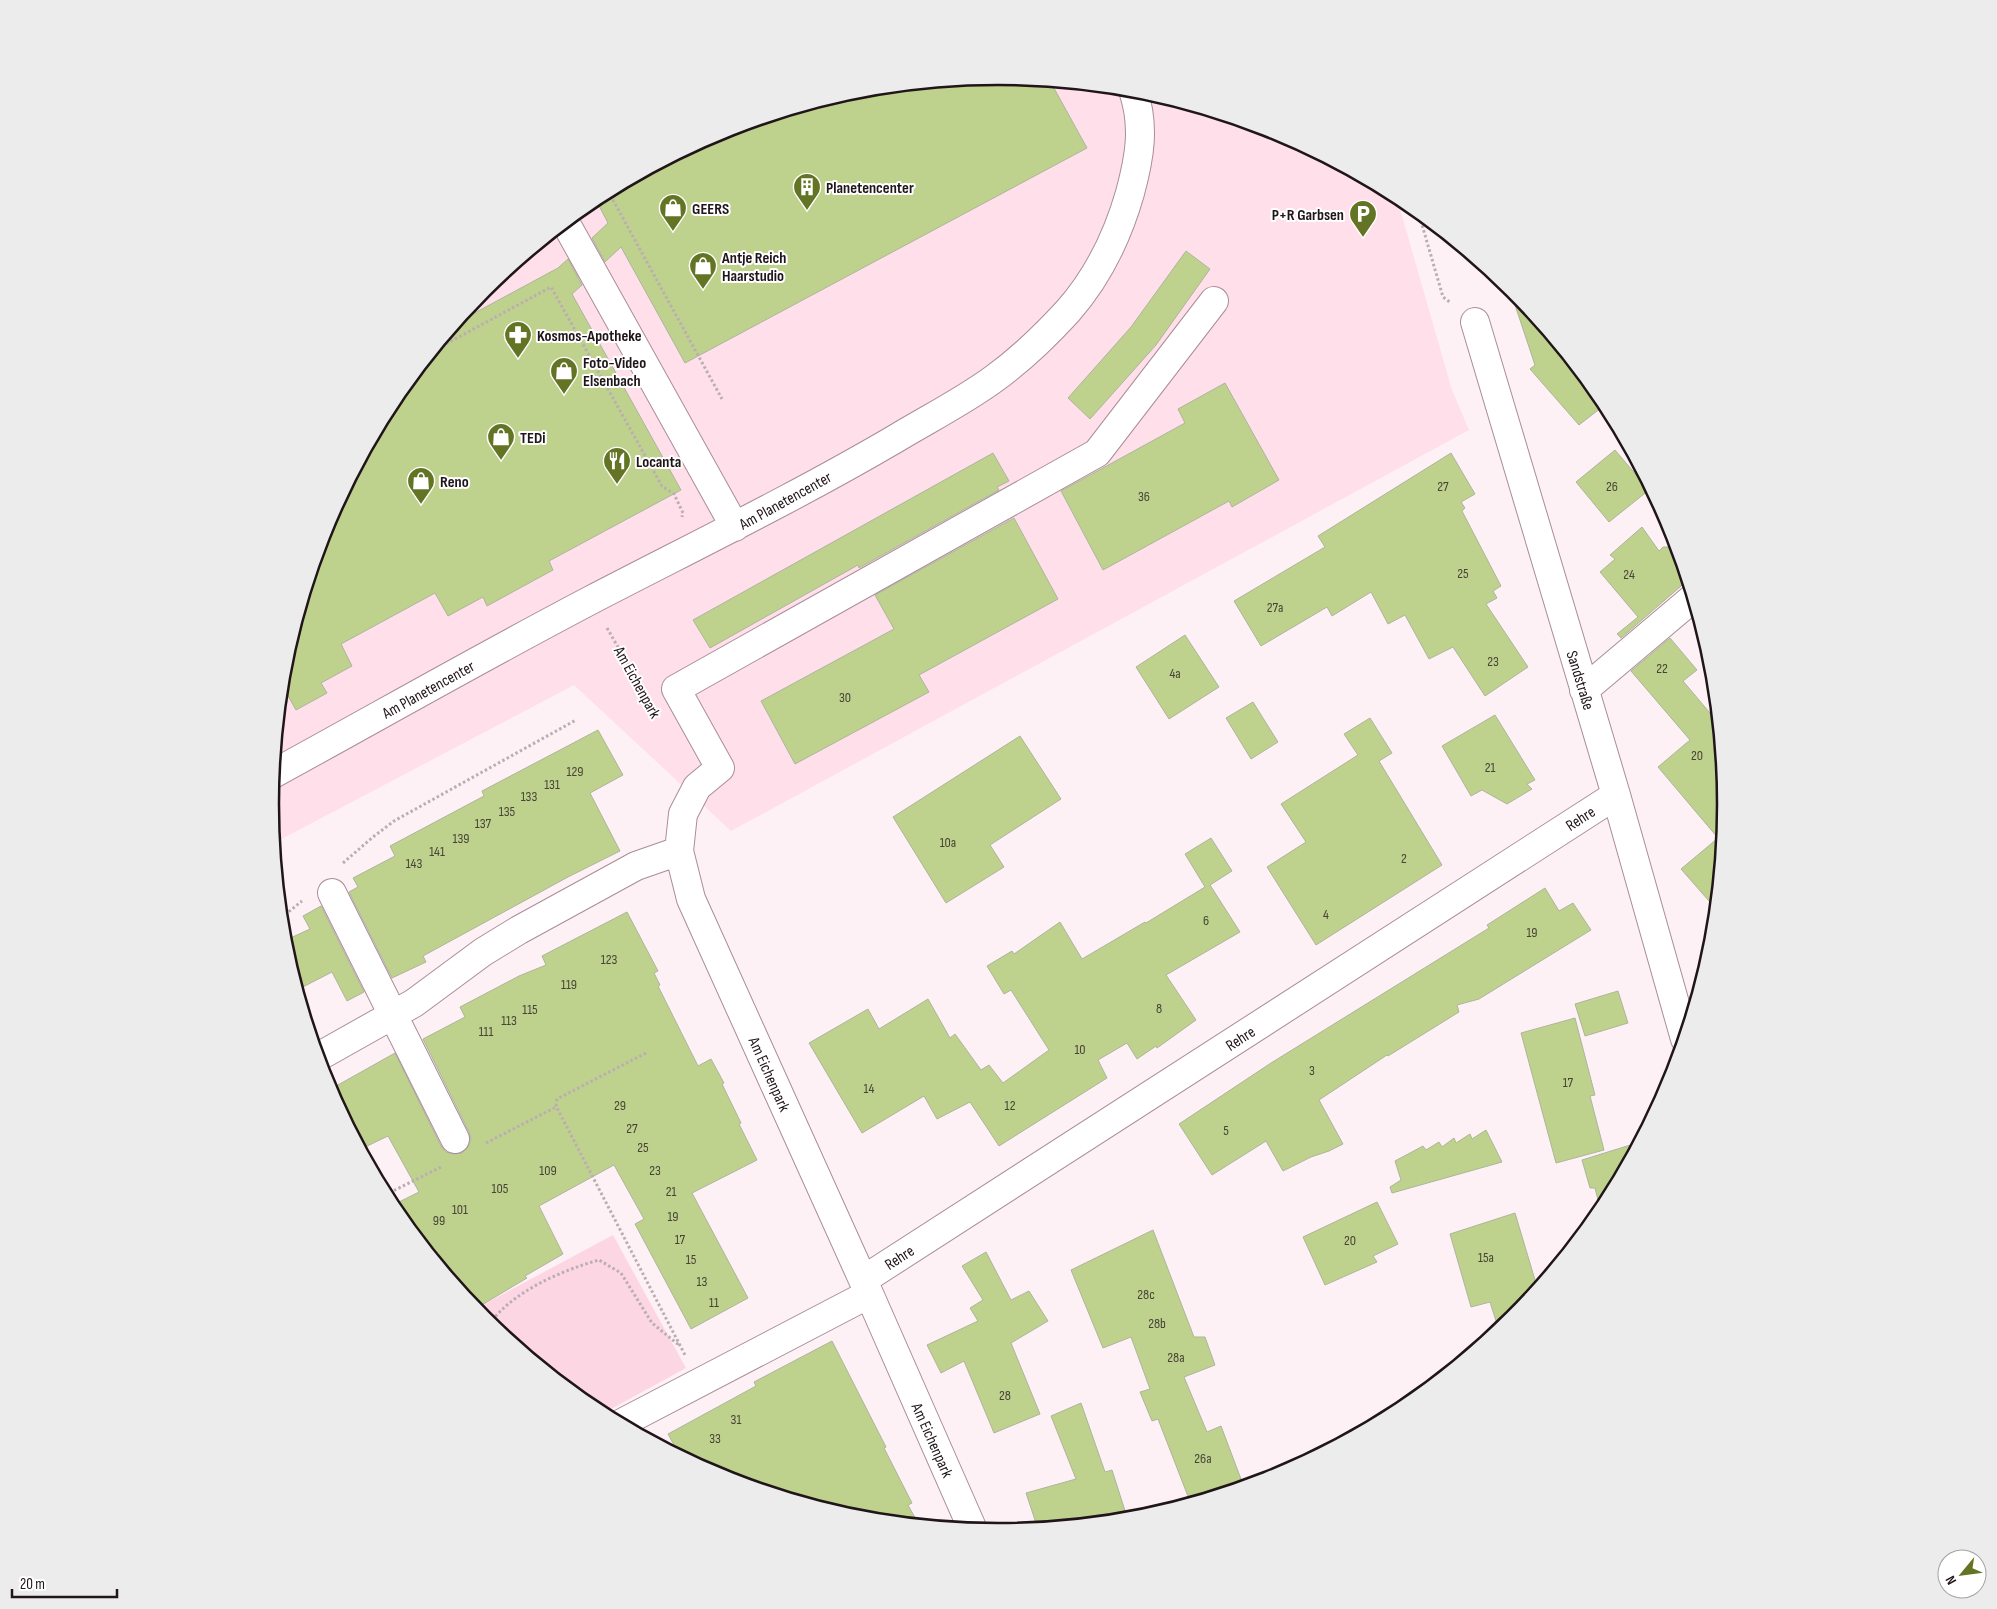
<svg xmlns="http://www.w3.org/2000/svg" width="1997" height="1609" font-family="'Sofia Sans Condensed',sans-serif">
	<rect width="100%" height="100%" fill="#fef1f6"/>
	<path fill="#fedfea" d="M 998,76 L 1141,90 L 1277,132 L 1396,195 L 1452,390 L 1469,430 L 731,831 L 574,685 L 274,843 L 270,804 L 284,662 L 326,526 L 393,400 L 484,289 L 594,199 L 720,132 L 857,90 Z"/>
	<path fill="#fdd6e4" d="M 613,1235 L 686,1368 L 602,1414 L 594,1410 L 483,1319 L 475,1309 Z"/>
	<path fill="#bed18d" stroke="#adb59c" d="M 998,76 L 1050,81 L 1087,148 L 685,363 L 621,247 L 605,262 L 592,238 L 608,223 L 595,198 L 720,132 L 857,90 Z
		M 1186,251 L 1210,269 L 1156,345 L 1090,419 L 1068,398 L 1131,327 Z
		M 568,259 L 582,285 L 572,294 L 681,490 L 549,561 L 553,570 L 487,606 L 483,597 L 448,616 L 435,593 L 341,644 L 352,666 L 321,683 L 327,693 L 296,710 L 282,685 L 284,662 L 326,526 L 393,400 L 456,323 L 558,268 Z
		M 1512,288 L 1606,404 L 1579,425 L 1530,369 L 1535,365 L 1510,290 Z
		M 1225,383 L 1279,480 L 1232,507 L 1229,501 L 1103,570 L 1061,491 L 1185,423 L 1178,409 Z
		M 1615,450 L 1649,490 L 1609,522 L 1576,482 Z
		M 993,453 L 1009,481 L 997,487 L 999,490 L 859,568 L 858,565 L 710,648 L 693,620 Z
		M 1451,453 L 1475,494 L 1461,502 L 1465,508 L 1462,511 L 1501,586 L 1493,591 L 1497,598 L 1486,604 L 1528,667 L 1485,696 L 1453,647 L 1429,659 L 1405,615 L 1388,624 L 1371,592 L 1332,616 L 1327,607 L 1261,646 L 1234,601 L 1325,547 L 1318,536 Z
		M 1014,518 L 1058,599 L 919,675 L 929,692 L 795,764 L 761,701 L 894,629 L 875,595 Z
		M 1642,527 L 1659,551 L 1663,547 L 1678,547 L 1688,580 L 1621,638 L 1617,634 L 1638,617 L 1600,572 L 1615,559 L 1610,555 Z
		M 1185,635 L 1219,687 L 1169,719 L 1136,667 Z
		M 1670,638 L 1697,670 L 1683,681 L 1715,719 L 1718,716 L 1727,805 L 1716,909 L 1681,869 L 1718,838 L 1658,767 L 1690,740 L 1631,671 Z
		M 1253,702 L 1278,742 L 1251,759 L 1226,718 Z
		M 1495,715 L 1535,780 L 1527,784 L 1532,789 L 1507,804 L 1482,790 L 1471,796 L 1442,746 Z
		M 1370,718 L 1392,753 L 1379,761 L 1442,865 L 1316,945 L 1267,867 L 1306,842 L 1281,804 L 1358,755 L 1344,734 Z
		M 598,730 L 623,775 L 590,793 L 620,851 L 568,877 L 423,956 L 426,962 L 392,978 L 349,892 L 358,887 L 353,878 L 395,856 L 390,846 L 484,796 L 482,791 Z
		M 1020,736 L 1061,799 L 990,845 L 1004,867 L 946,903 L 893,817 Z
		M 1211,838 L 1232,871 L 1210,885 L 1240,932 L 1166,975 L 1196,1020 L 1157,1048 L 1156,1046 L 1137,1059 L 1127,1043 L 1098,1060 L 1107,1078 L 999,1146 L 970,1102 L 937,1119 L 924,1096 L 862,1133 L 809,1043 L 868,1009 L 879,1029 L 928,999 L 950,1038 L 955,1034 L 981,1070 L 989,1065 L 1003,1083 L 1049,1050 L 1011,990 L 1004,994 L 987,966 L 1012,951 L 1014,954 L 1060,922 L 1082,959 L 1145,922 L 1146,923 L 1205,887 L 1185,854 Z
		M 1545,888 L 1559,911 L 1573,903 L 1591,930 L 1479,999 L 1457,1005 L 1459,1012 L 1388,1056 L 1387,1055 L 1319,1100 L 1343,1144 L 1329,1151 L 1311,1157 L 1283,1171 L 1266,1141 L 1212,1175 L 1179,1124 L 1271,1063 L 1489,928 L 1487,925 Z
		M 321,906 L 364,992 L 347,1001 L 332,972 L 297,990 L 284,946 L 284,941 L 310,929 L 303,916 Z
		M 627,912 L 658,971 L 654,973 L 660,985 L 658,986 L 698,1066 L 711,1059 L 724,1083 L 722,1084 L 741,1123 L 739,1124 L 757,1160 L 692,1193 L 748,1298 L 691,1329 L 635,1224 L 644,1219 L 614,1165 L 539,1206 L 563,1254 L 525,1276 L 527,1278 L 475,1309 L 391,1206 L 419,1192 L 388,1136 L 361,1149 L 329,1090 L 395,1053 L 441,1146 L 446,1152 L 454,1154 L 462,1153 L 468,1147 L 471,1139 L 469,1132 L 423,1039 L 465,1017 L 460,1007 L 519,976 L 546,965 L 542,956 Z
		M 1618,991 L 1628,1023 L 1585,1036 L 1575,1004 Z
		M 1575,1018 L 1595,1095 L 1590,1096 L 1604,1150 L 1556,1163 L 1521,1033 Z
		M 1486,1130 L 1502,1162 L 1392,1193 L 1390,1187 L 1401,1180 L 1395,1161 L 1423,1146 L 1426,1150 L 1439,1142 L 1442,1147 L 1454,1138 L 1456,1143 L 1470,1134 L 1472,1139 Z
		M 1640,1142 L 1604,1209 L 1601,1212 L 1595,1188 L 1590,1188 L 1582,1160 Z
		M 1377,1202 L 1398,1244 L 1373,1256 L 1377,1262 L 1325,1285 L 1303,1237 Z
		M 1515,1213 L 1538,1290 L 1517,1315 L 1496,1321 L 1490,1302 L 1471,1307 L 1450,1234 Z
		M 1153,1230 L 1194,1337 L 1205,1337 L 1215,1365 L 1184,1377 L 1207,1432 L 1221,1426 L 1244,1487 L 1191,1504 L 1158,1419 L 1152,1421 L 1140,1392 L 1150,1389 L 1131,1337 L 1103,1348 L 1071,1270 Z
		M 986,1252 L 1011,1300 L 1029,1291 L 1048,1321 L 1011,1343 L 1040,1414 L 994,1433 L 964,1361 L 941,1373 L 927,1345 L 978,1321 L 970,1308 L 983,1300 L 962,1266 Z
		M 832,1341 L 886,1447 L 884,1448 L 912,1503 L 908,1505 L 919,1525 L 856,1519 L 720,1477 L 674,1453 L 674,1445 L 668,1434 L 756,1386 L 754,1382 Z
		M 1081,1403 L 1105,1472 L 1112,1470 L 1128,1520 L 1038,1529 L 1026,1493 L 1076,1479 L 1051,1416 Z"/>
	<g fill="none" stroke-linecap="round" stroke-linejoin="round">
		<defs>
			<path id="minor" d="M 565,222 L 735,527
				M 1475,322 L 1616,795 L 1685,1039
				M 1584,690 L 1693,598
				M 273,774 C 379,716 484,656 591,600 C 693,547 796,497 895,439 C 928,419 964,401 995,378 C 1021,359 1046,335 1068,311 C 1097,278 1118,235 1130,193 C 1140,156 1145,126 1133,90
				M 332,893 L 455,1139
				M 318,1057 L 414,1003 L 483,952 L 519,930 L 636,866 L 679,851
				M 863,1280 L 1616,795
				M 620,1424 L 869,1294
				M 973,1530 L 863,1280 L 691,899 L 679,851 L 683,814 L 697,787 L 720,768 L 676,689 L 1097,453 L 1214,301"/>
		</defs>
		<use href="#minor" stroke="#a98d97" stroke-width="30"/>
		<path stroke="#bbaeb3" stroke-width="3" stroke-dasharray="2.5 2.5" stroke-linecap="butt" d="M 608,191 L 722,399
			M 1418,211 L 1443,297 L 1451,303
			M 433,351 L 551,287 L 662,486 L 674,494 L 683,513 L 682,517
			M 607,628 L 644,692
			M 343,863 L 373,837 L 394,821 L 576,720
			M 281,918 L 302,901
			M 646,1053 L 557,1099 L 556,1106 L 685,1355
			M 486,1143 L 556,1107
			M 385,1195 L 441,1167
			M 489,1324 C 514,1291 560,1271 599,1260 L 621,1273 L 652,1323 L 680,1346"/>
		<use href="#minor" stroke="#fff" stroke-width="28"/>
	</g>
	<defs>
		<symbol id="building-pin" viewBox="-11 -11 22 30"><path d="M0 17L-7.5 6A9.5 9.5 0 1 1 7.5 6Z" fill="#637524" stroke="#fff"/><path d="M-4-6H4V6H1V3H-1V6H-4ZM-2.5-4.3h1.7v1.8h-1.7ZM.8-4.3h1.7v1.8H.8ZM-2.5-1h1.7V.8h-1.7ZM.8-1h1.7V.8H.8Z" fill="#fff"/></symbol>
		<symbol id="shop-pin" viewBox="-11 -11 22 30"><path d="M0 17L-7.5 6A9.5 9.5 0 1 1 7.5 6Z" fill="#637524" stroke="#fff"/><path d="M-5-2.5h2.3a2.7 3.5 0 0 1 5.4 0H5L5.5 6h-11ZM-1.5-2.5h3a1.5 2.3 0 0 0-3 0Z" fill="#fff"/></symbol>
		<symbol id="parking-pin" viewBox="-11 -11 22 30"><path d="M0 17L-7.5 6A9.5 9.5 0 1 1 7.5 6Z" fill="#637524" stroke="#fff"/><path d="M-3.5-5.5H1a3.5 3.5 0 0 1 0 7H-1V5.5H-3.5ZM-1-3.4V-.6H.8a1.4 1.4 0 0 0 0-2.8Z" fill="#fff"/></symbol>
		<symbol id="pharmacy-pin" viewBox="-11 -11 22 30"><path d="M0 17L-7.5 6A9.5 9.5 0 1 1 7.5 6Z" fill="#637524" stroke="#fff"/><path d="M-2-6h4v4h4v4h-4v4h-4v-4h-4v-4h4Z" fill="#fff"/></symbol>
		<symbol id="restaurant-pin" viewBox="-11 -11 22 30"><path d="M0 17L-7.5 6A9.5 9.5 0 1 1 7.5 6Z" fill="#637524" stroke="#fff"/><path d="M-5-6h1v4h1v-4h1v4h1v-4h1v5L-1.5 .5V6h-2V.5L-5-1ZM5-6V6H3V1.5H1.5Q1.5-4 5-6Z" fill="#fff"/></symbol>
	</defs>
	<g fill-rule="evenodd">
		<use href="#building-pin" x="791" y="171" width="32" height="43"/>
		<use href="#shop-pin" x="657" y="192" width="32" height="43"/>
		<use href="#parking-pin" x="1347" y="198" width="32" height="43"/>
		<use href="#shop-pin" x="687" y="250" width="32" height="43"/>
		<use href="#pharmacy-pin" x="502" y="319" width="32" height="43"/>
		<use href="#shop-pin" x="548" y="355" width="32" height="43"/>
		<use href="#shop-pin" x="485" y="421" width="32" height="43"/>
		<use href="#restaurant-pin" x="601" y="445" width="32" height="43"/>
		<use href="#shop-pin" x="405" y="465" width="32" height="43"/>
	</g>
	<g text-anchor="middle" stroke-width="4" stroke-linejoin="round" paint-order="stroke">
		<g font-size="14" fill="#484436">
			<text x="1443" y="491">27</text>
			<text x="1612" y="491">26</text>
			<text x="1144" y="501">36</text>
			<text x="1463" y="578">25</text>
			<text x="1629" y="579">24</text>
			<text x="1275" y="612">27a</text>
			<text x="1493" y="666">23</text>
			<text x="1662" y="673">22</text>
			<text x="1175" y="678">4a</text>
			<text x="845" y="702">30</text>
			<text x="1697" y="760">20</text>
			<text x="1490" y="772">21</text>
			<text x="575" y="776">129</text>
			<text x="552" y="789">131</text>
			<text x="529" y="801">133</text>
			<text x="507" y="816">135</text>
			<text x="483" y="828">137</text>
			<text x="461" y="843">139</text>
			<text x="948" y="847">10a</text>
			<text x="437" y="856">141</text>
			<text x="1404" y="863">2</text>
			<text x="414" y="868">143</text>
			<text x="1326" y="919">4</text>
			<text x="1206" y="925">6</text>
			<text x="1532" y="937">19</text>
			<text x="609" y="964">123</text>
			<text x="569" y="989">119</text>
			<text x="1159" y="1013">8</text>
			<text x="530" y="1014">115</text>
			<text x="509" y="1025">113</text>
			<text x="486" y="1036">111</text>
			<text x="1080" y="1054">10</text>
			<text x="1312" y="1075">3</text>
			<text x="1568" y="1087">17</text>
			<text x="869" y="1093">14</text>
			<text x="620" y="1110">29</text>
			<text x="1010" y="1110">12</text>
			<text x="632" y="1133">27</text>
			<text x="1226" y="1135">5</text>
			<text x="643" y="1152">25</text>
			<text x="548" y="1175">109</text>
			<text x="655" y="1175">23</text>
			<text x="500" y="1193">105</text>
			<text x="671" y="1196">21</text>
			<text x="460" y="1214">101</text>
			<text x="673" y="1221">19</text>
			<text x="439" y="1225">99</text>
			<text x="680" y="1244">17</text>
			<text x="1350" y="1245">20</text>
			<text x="1486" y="1262">15a</text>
			<text x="691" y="1264">15</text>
			<text x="702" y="1286">13</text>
			<text x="1146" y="1299">28c</text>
			<text x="714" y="1307">11</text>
			<text x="1157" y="1328">28b</text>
			<text x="1176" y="1362">28a</text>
			<text x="1005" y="1400">28</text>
			<text x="736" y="1424">31</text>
			<text x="715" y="1443">33</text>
			<text x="1203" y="1463">26a</text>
		</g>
		<g font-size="16" font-weight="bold" fill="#201519" stroke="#fff" text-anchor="start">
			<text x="826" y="193">Planetencenter</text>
			<text x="692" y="214">GEERS</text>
			<text x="1344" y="220" text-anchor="end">P+R Garbsen</text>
			<text x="722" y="263">Antje Reich<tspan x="722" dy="18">Haarstudio</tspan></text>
			<text x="537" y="341">Kosmos-Apotheke</text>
			<text x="583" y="368">Foto-Video<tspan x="583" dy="18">Elsenbach</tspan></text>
			<text x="520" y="443">TEDi</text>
			<text x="636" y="467">Locanta</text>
			<text x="440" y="487">Reno</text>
		</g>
		<g font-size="16" fill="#201519" stroke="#fff">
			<text transform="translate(785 500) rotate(-29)" y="6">Am Planetencenter</text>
			<text transform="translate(1581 680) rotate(73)" y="6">Sandstraße</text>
			<text transform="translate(638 682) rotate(61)" y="6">Am Eichenpark</text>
			<text transform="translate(428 689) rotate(-29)" y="6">Am Planetencenter</text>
			<text transform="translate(1580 818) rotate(-33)" y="6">Rehre</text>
			<text transform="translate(1240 1038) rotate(-33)" y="6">Rehre</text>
			<text transform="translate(770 1074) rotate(66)" y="6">Am Eichenpark</text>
			<text transform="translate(899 1257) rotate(-33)" y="6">Rehre</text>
			<text transform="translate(933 1440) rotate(66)" y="6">Am Eichenpark</text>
		</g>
	</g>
	<path d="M0 0H1997V1609H0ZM279 804a719 719 0 1 1 1438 0a719 719 0 1 1-1438 0Z" fill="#edeced" fill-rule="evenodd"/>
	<path fill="none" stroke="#201519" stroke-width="2.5" d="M279 804a719 719 0 1 1 1438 0a719 719 0 1 1-1438 0Z"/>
	<g transform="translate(1962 1574) rotate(241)"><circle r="24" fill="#ffffff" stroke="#a6a1a3"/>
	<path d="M0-4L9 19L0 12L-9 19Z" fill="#637524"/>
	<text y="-8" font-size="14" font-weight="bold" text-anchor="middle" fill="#201519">N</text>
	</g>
	<path d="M12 1589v8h105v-8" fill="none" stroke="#201519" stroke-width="2.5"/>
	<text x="20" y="1589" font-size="15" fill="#201519" stroke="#ffffff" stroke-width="4" paint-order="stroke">20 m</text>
</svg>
